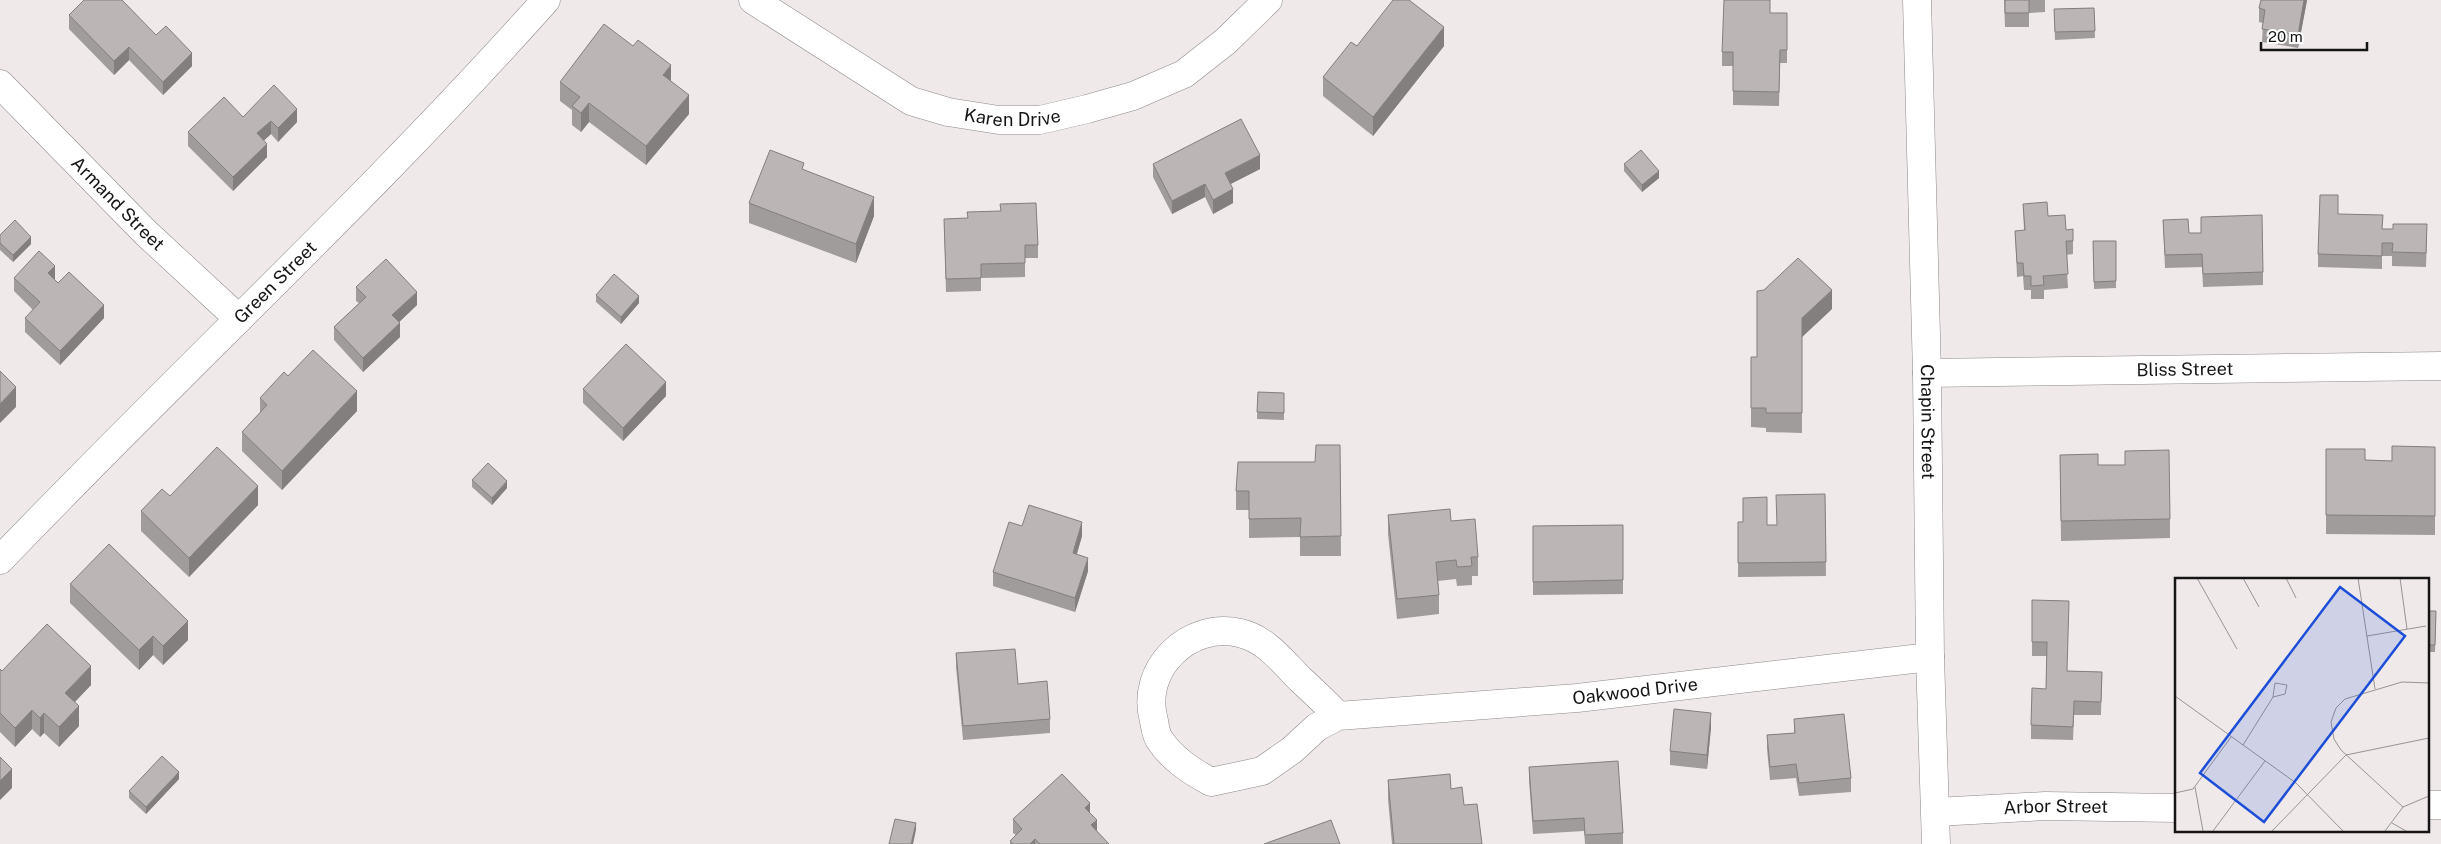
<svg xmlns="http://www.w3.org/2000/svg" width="2441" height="844" font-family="'Public Sans',sans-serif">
	<rect width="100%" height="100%" fill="#efe9ea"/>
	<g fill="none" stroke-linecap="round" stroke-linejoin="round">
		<defs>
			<g id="street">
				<path id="s1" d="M 753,0 L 911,101 L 948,112 L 999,120 L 1040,120 L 1087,109 L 1133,96 L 1184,74 L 1226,41 L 1268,0"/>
				<path id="s2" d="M 0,84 L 146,233 L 239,319"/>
				<path id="s3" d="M 1927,373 L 2441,366"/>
				<path id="s4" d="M 0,560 C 180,372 372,195 546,0"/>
				<path id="s5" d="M 1338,716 C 1326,703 1313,691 1300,679 C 1282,661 1266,639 1240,633 C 1189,621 1139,669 1154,721 C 1155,726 1156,734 1159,739 C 1172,759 1191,771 1211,782 L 1262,771 L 1292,750 L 1317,727 L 1338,716 L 1577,698 L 1930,657"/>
				<path d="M 2427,805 L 2441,805"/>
				<path id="s6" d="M 1936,812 L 2045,806 L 2176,808"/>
			</g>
			<g id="secondary">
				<path id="s7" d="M 1917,0 L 1927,373 L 1930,657 L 1936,844"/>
			</g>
		</defs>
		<use href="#street" stroke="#8e8889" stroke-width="29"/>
		<use href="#secondary" stroke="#8e8889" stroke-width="29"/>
		<use href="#street" stroke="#fff" stroke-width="28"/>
		<use href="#secondary" stroke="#fff" stroke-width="28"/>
	</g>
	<path fill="#a19c9c" d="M 2004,0 L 2045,0 L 2045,12 L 2029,13 L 2029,27 L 2005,27 Z
		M 2261,0 L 2307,0 L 2298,48 L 2262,42 L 2263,23 L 2259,22 L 2259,8 Z
		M 2094,8 L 2095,38 L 2055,40 L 2054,9 Z
		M 1770,13 L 1787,13 L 1787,63 L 1780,63 L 1779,106 L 1733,105 L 1733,66 L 1722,66 L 1722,52 Z
		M 69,15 L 156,35 L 192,66 L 163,95 L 129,60 L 114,75 L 69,29 Z
		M 1357,46 L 1444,46 L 1373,136 L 1323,96 L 1323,77 Z
		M 671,81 L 689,114 L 646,165 L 589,122 L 581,132 L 572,125 L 572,110 L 560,101 L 560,82 Z
		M 243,117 L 297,122 L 278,142 L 271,134 L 264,140 L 267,157 L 233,191 L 188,146 L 188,132 Z
		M 1153,164 L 1260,169 L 1230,184 L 1233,203 L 1213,214 L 1205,197 L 1172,214 L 1153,177 Z
		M 1624,164 L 1659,178 L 1642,192 L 1624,171 Z
		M 804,170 L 874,216 L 856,263 L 749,223 L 749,203 Z
		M 2023,204 L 2048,216 L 2066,230 L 2073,229 L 2073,254 L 2066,255 L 2068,288 L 2044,290 L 2044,299 L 2031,299 L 2031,290 L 2024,290 L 2023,276 L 2017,277 L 2015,231 L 2024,230 Z
		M 2338,214 L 2383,229 L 2427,238 L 2426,267 L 2392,266 L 2392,256 L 2382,256 L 2382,269 L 2318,267 L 2318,254 Z
		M 2201,217 L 2263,272 L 2263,285 L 2203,287 L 2202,267 L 2165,268 L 2163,220 L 2189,233 L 2201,233 Z
		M 944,219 L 1038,245 L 1038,258 L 1025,258 L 1025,277 L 981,278 L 981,291 L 946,292 Z
		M 0,235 L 31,244 L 13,262 L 0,250 Z
		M 2093,241 L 2116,241 L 2116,288 L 2094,289 Z
		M 14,278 L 55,280 L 104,318 L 60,365 L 25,332 L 25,318 L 33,310 L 14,291 Z
		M 356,287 L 417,305 L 399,322 L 400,337 L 363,372 L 334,340 L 334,327 L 359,303 L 356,301 Z
		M 596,295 L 639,303 L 621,324 L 596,302 Z
		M 1832,309 L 1802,337 L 1802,433 L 1766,432 L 1766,428 L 1751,427 L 1751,357 L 1757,357 Z
		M 288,376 L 357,411 L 282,490 L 242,451 L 242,432 L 260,413 L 260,398 Z
		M 583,389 L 666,396 L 623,441 L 583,403 Z
		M 1258,392 L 1284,393 L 1284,420 L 1257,419 Z
		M 1340,445 L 1341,556 L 1300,556 L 1300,537 L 1249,538 L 1249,510 L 1236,510 L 1236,491 L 1315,462 Z
		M 2435,447 L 2435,535 L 2326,534 L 2326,449 L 2365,460 L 2392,461 Z
		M 2060,455 L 2098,465 L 2125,465 L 2170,519 L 2170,538 L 2061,541 Z
		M 472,480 L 507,488 L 492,505 L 472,487 Z
		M 1825,494 L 1826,576 L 1738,577 L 1738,522 L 1767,525 L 1777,525 Z
		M 170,496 L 258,505 L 189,577 L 141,531 L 141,511 Z
		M 1388,515 L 1451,521 L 1478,557 L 1478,576 L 1472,576 L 1472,585 L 1457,586 L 1456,579 L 1438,581 L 1439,595 L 1439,614 L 1397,619 L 1388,534 Z
		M 1623,525 L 1623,594 L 1533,595 L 1533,526 Z
		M 1022,526 L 1082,536 L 1077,554 L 1088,571 L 1075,612 L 993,586 L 993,572 Z
		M 70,584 L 188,640 L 163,665 L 153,655 L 139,670 L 70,603 Z
		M 2032,600 L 2068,671 L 2102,672 L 2101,715 L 2074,715 L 2073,740 L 2031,739 L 2031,725 L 2046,689 L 2047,656 L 2032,656 Z
		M 2427,611 L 2436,611 L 2435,652 L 2427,652 Z
		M 956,653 L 1018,684 L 1050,719 L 1050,733 L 963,740 L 956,667 Z
		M 0,669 L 2,671 L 91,685 L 75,702 L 79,726 L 59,747 L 44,733 L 40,737 L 32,729 L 15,747 L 0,732 Z
		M 1794,719 L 1851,778 L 1851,792 L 1799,796 L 1796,778 L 1770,780 L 1767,749 L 1767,735 L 1794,733 Z
		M 1711,727 L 1707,769 L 1670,765 L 1670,751 Z
		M 1529,767 L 1623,833 L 1623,844 L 1585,844 L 1584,831 L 1533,834 L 1529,780 Z
		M 179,779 L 146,814 L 129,798 L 129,791 Z
		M 1388,780 L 1451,789 L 1464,805 L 1482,844 L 1392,844 L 1388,799 Z
		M 1090,813 L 1097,831 L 1109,844 L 1010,844 L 1010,841 L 1016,835 L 1013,833 L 1013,819 Z"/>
	<path fill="#837f7f" d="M 2304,0 L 2307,0 L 2298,48 L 2298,35 Z
		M 1444,27 L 1444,46 L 1373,136 L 1373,117 Z
		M 129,47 L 129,60 L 114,75 L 114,61 Z
		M 192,53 L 192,66 L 163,95 L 163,82 Z
		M 671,65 L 671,85 L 663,75 Z
		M 689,95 L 689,114 L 646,165 L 646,146 Z
		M 589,103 L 589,122 L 581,132 L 581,113 Z
		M 297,109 L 297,122 L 278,142 L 278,128 Z
		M 271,121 L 271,134 L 257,147 L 257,133 Z
		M 267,144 L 267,157 L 233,191 L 233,177 Z
		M 1260,155 L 1260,169 L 1225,187 L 1225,173 Z
		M 1659,171 L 1659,178 L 1642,192 L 1642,185 Z
		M 1205,184 L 1205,197 L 1172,214 L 1172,201 Z
		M 1233,189 L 1233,203 L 1213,214 L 1213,200 Z
		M 874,197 L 874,216 L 856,263 L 856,244 Z
		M 31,237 L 31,244 L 13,262 L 13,255 Z
		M 55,266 L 55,280 L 48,273 Z
		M 1832,290 L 1832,309 L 1802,337 L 1802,318 Z
		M 417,292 L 417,305 L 392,329 L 392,315 Z
		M 639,296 L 639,303 L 621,324 L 621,317 Z
		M 104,305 L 104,318 L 60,365 L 60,351 Z
		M 400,323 L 400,337 L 363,372 L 363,358 Z
		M 666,382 L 666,396 L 623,441 L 623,428 Z
		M 16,387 L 16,407 L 0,423 L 0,404 Z
		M 357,391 L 357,411 L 282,490 L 282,471 Z
		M 507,481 L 507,488 L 492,505 L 492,498 Z
		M 258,486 L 258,505 L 189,577 L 189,558 Z
		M 1082,522 L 1082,536 L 1073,566 L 1073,553 Z
		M 1088,558 L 1088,571 L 1075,612 L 1075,598 Z
		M 188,621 L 188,640 L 163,665 L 163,646 Z
		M 153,636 L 153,655 L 139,670 L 139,650 Z
		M 91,666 L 91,685 L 65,712 L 65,693 Z
		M 79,706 L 79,726 L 59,747 L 59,727 Z
		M 32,710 L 32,729 L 15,747 L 15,728 Z
		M 44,713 L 44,733 L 40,737 L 40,718 Z
		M 1711,713 L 1711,727 L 1707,769 L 1707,755 Z
		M 12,769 L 12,788 L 0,800 L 0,781 Z
		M 179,772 L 179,779 L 146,814 L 146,807 Z
		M 1090,803 L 1090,817 L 1085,808 Z
		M 1097,820 L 1097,833 L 1091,825 Z
		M 916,823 L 916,830 L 913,844 L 911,844 Z
		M 1035,839 L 1035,844 L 1030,844 Z"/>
	<path fill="#bbb5b5" stroke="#837f7f" d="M 84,0 L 122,0 L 156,35 L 166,26 L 192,53 L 163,82 L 129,47 L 114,61 L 69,15 Z
		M 1393,0 L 1409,0 L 1444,27 L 1373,117 L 1323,77 L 1351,42 L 1357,46 Z
		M 1724,0 L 1770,0 L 1770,13 L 1787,13 L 1787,50 L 1780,50 L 1779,92 L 1733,91 L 1733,52 L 1722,52 Z
		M 2005,0 L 2029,0 L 2029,13 L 2005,13 Z
		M 2261,0 L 2304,0 L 2298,35 L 2262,29 L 2265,10 L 2259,8 Z
		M 2094,8 L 2095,31 L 2055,32 L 2054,9 Z
		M 604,24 L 633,46 L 638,40 L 671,65 L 663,75 L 689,95 L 646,146 L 589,103 L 581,113 L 572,106 L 580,97 L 560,82 Z
		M 274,85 L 297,109 L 278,128 L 271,121 L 257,133 L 267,144 L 233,177 L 188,132 L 224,97 L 243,117 Z
		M 1241,119 L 1260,155 L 1225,173 L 1233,189 L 1213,200 L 1205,184 L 1172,201 L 1153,164 Z
		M 770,150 L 804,163 L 802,169 L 874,197 L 856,244 L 749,203 Z
		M 1641,150 L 1659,171 L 1642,185 L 1624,164 Z
		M 2320,195 L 2338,195 L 2338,214 L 2383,215 L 2382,229 L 2393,229 L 2393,224 L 2427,224 L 2426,253 L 2392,252 L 2393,243 L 2382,243 L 2382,256 L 2318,254 Z
		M 2047,202 L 2048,216 L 2065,215 L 2066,230 L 2073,229 L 2073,241 L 2066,241 L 2068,274 L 2043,276 L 2044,285 L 2031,286 L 2031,276 L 2024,276 L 2023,263 L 2017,263 L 2015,231 L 2025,230 L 2023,204 Z
		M 1036,203 L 1038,245 L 1025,245 L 1025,263 L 981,264 L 981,278 L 946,279 L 944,219 L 968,218 L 967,212 L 1001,211 L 1000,204 Z
		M 2262,215 L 2263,272 L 2203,274 L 2202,254 L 2165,255 L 2163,220 L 2188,219 L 2189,233 L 2201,233 L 2201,217 Z
		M 15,220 L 31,237 L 13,255 L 0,243 L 0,235 Z
		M 2093,241 L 2116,241 L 2116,281 L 2094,282 Z
		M 39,251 L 55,266 L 48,273 L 58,283 L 69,272 L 104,305 L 60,351 L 25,318 L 40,302 L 14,278 Z
		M 1798,258 L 1832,290 L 1802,318 L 1802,413 L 1766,413 L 1766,408 L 1751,408 L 1751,357 L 1757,357 L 1757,291 L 1764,290 Z
		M 386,259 L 417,292 L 392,315 L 400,323 L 363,358 L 334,327 L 366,297 L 356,287 Z
		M 614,274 L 639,296 L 621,317 L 596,295 Z
		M 626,344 L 666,382 L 623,428 L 583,389 Z
		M 313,350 L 357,391 L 282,471 L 242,432 L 267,405 L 260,398 L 284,372 L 288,376 Z
		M 0,371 L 16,387 L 0,404 Z
		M 1258,392 L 1284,393 L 1284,413 L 1257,412 Z
		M 1316,445 L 1340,445 L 1341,536 L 1300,537 L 1301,518 L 1249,519 L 1249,491 L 1236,491 L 1238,462 L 1315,462 Z
		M 2392,446 L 2435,447 L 2435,516 L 2326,515 L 2326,449 L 2365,449 L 2365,460 L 2392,461 Z
		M 217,447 L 258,486 L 189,558 L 141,511 L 162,489 L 170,496 Z
		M 2169,450 L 2170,519 L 2061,521 L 2060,455 L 2098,454 L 2098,465 L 2125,465 L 2125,451 Z
		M 488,463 L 507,481 L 492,498 L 472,480 Z
		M 1825,494 L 1826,562 L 1738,563 L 1738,522 L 1743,522 L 1743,498 L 1767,497 L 1767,525 L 1777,525 L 1776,495 Z
		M 1029,505 L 1082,522 L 1073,553 L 1088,558 L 1075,598 L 993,572 L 1009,522 L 1022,526 Z
		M 1450,509 L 1451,521 L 1475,519 L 1478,557 L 1471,557 L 1472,566 L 1457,567 L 1456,560 L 1436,562 L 1439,595 L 1397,599 L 1388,515 Z
		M 1623,525 L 1623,580 L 1533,582 L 1533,526 Z
		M 109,544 L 188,621 L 163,646 L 153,636 L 139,650 L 70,584 Z
		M 2032,600 L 2069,601 L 2067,671 L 2102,672 L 2101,702 L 2074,701 L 2073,727 L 2031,725 L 2032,688 L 2046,689 L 2047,642 L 2032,642 Z
		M 2427,611 L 2436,611 L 2435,645 L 2427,645 Z
		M 47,624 L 91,666 L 65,693 L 79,706 L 59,727 L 44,713 L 40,718 L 32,710 L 15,728 L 0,713 L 0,669 L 2,671 Z
		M 1015,649 L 1018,684 L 1047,681 L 1050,719 L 963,726 L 956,653 Z
		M 1674,709 L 1711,713 L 1707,755 L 1670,751 Z
		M 1844,714 L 1851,778 L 1799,783 L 1796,764 L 1770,767 L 1767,735 L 1795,733 L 1794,719 Z
		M 162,756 L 179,772 L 146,807 L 129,791 Z
		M 0,757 L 12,769 L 0,781 Z
		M 1618,761 L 1623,833 L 1585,835 L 1584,818 L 1533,821 L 1529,767 Z
		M 1062,774 L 1090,803 L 1085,808 L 1097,820 L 1091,825 L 1109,844 L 1040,844 L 1035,839 L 1030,844 L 1013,844 L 1010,841 L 1022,829 L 1013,819 Z
		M 1450,774 L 1451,789 L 1462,787 L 1464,805 L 1477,804 L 1482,844 L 1394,844 L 1388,780 Z
		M 895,819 L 916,823 L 911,844 L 889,844 Z
		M 1331,820 L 1340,844 L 1264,844 Z"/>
	<g text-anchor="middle" stroke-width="5" stroke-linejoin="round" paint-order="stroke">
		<g font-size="18" fill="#161414" stroke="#fff">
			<text dy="6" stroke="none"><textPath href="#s1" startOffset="291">Karen Drive</textPath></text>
			<text dy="6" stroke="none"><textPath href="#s2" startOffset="168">Armand Street</textPath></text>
			<text dy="6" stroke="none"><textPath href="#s4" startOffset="391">Green Street</textPath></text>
			<text dy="6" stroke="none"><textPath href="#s3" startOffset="258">Bliss Street</textPath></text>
			<text dy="6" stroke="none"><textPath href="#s7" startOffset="422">Chapin Street</textPath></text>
			<text dy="6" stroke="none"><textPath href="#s5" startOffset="809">Oakwood Drive</textPath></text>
			<text dy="6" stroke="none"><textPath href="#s6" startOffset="120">Arbor Street</textPath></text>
		</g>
	</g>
	<g transform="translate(2175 578)">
		<rect width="254" height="254" fill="#efe9ea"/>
		<path fill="none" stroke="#989494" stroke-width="1" d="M 22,0 L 62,71M 68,0 L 84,29M 111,0 L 121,20M 183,0 L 200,111M 225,0 L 232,51M 192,58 L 251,48M 0,118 L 121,205 L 168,253M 68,167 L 98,119 L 100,105 L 112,107 L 110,116 L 98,119M 20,209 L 28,253M 0,215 L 18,211 L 56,159M 228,229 L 166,172 L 159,161 L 156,144 L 161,130 L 170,121 L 227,104 L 254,105M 217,245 L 231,253M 38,253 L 90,183M 97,253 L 171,177 L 254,160M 210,253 L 228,229 L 254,218"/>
		<path fill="#1d4ed8" fill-opacity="0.15" stroke="#1d4ed8" stroke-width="2.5" d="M 165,9 L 230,58 L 89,244 L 25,195 Z"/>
		<rect width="254" height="254" fill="none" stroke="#161414" stroke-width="2.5"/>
	</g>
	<path d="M2261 42v8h106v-8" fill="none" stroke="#161414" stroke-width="2.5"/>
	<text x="2268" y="42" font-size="15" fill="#161414" stroke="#ffffff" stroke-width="4" paint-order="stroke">20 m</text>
</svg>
